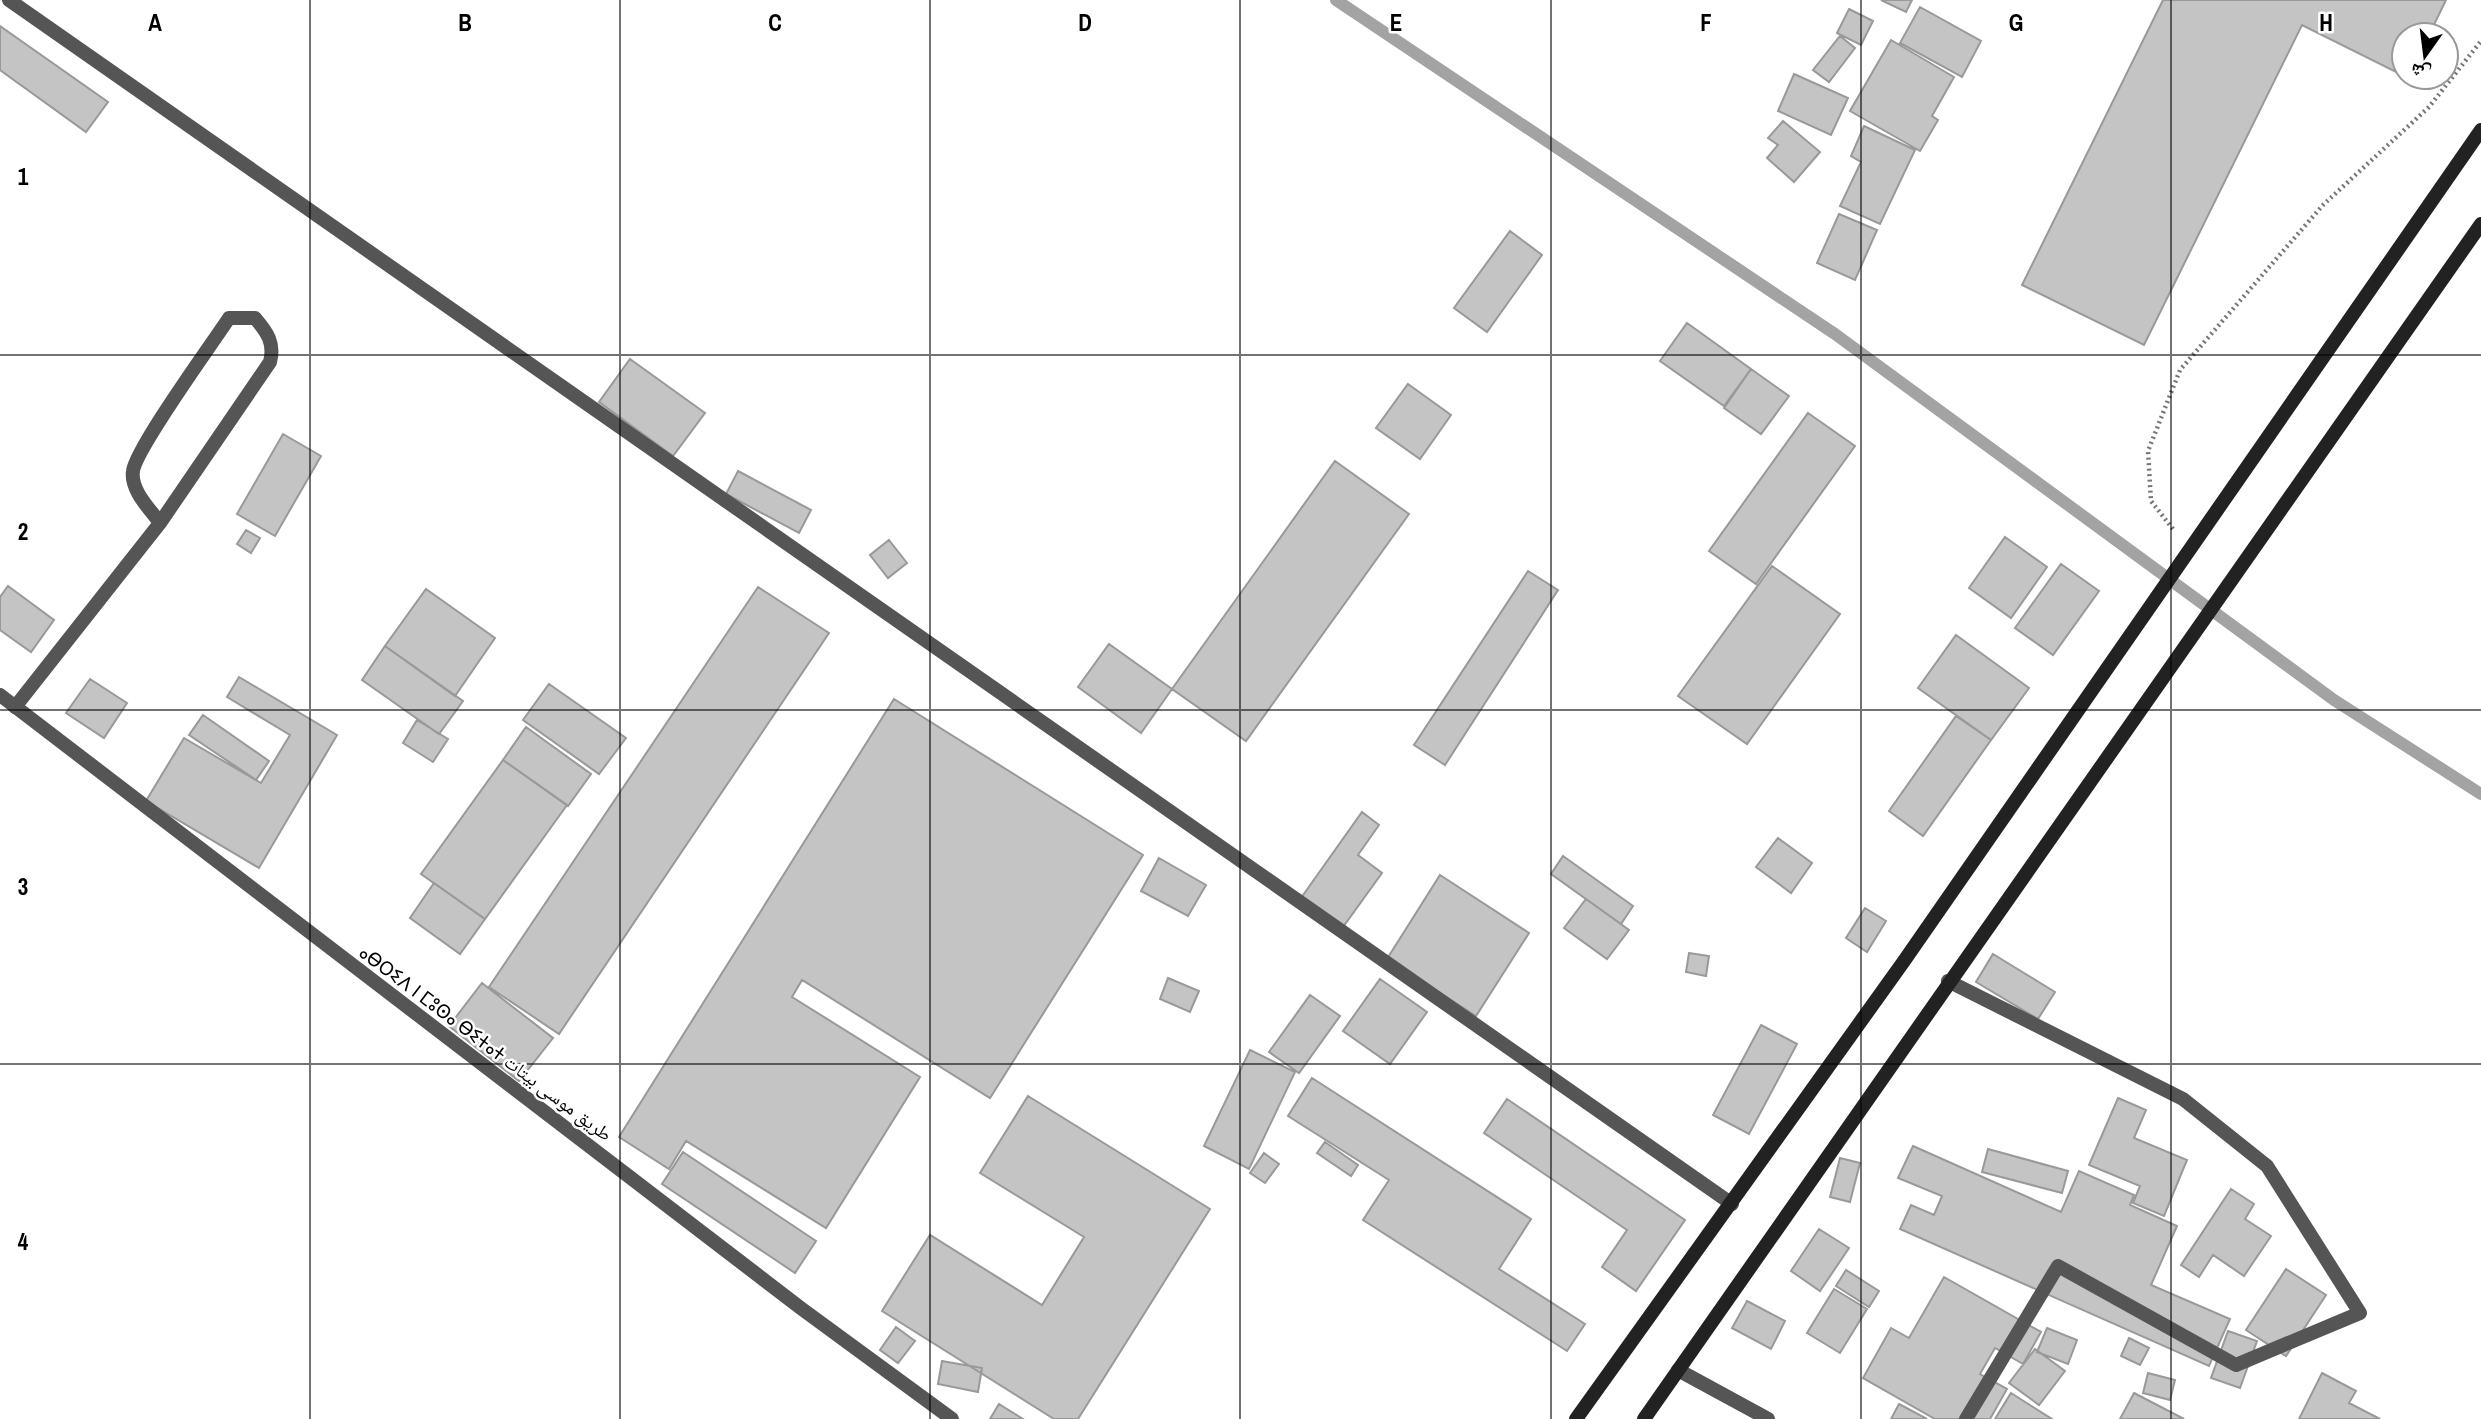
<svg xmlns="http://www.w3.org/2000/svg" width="2481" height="1419" font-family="'Archivo Narrow','Noto Naskh Arabic','Noto Sans Tifinagh',sans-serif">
	<rect width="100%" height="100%" fill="#fff"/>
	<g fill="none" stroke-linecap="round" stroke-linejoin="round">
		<path stroke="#a3a3a3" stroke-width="12" d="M 1336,0 L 1835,334 L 2334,700 L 2481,794"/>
	</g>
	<path fill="#c4c4c4" stroke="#999" stroke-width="2" d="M 1881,0 L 1912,0 L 1906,12 Z
		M 2163,0 L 2446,0 L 2429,35 L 2404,35 L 2404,76 L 2302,25 L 2144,345 L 2022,285 Z
		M 1920,7 L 1981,41 L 1962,77 L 1900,43 Z
		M 1849,9 L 1873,21 L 1861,45 L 1837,33 Z
		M 0,26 L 108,102 L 86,132 L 0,70 Z
		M 1840,36 L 1855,48 L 1829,82 L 1813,70 Z
		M 1891,40 L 1954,77 L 1932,116 L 1938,120 L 1920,151 L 1850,111 Z
		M 1794,74 L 1848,98 L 1831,135 L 1778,111 Z
		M 1783,121 L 1820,152 L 1794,182 L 1767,158 L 1778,145 L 1768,138 Z
		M 1864,126 L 1915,150 L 1880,224 L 1840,206 L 1861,162 L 1851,156 Z
		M 1839,214 L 1877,230 L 1855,280 L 1817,263 Z
		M 1510,231 L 1542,255 L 1487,332 L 1454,308 Z
		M 1687,323 L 1751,369 L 1724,406 L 1660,361 Z
		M 630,359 L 705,413 L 673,456 L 599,402 Z
		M 1751,369 L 1789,396 L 1761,434 L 1724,408 Z
		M 1408,384 L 1451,415 L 1420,459 L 1376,428 Z
		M 1808,413 L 1855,446 L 1756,584 L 1709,551 Z
		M 283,434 L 321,456 L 275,536 L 237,514 Z
		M 1335,461 L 1409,514 L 1246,741 L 1172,689 Z
		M 738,471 L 811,510 L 799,533 L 726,494 Z
		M 246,530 L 260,538 L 251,553 L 237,544 Z
		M 2005,537 L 2047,567 L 2011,618 L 1969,588 Z
		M 889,540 L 907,563 L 888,578 L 870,555 Z
		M 2061,564 L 2099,591 L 2053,655 L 2015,628 Z
		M 1772,566 L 1840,614 L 1747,744 L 1678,696 Z
		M 1528,571 L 1558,590 L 1445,765 L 1414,745 Z
		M 8,586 L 54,620 L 31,652 L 0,630 L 0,597 Z
		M 758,587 L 829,633 L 559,1034 L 489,987 Z
		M 426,589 L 495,638 L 455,696 L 385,646 Z
		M 1956,635 L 2029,688 L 1991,740 L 1918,688 Z
		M 1109,644 L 1172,689 L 1141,733 L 1078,687 Z
		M 385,646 L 463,701 L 439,734 L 362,680 Z
		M 239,677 L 337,735 L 259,868 L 146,801 L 184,738 L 261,783 L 290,735 L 227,697 Z
		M 90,679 L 127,703 L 104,738 L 66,713 Z
		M 549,684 L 626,738 L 599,774 L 523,720 Z
		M 894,699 L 1143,855 L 990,1098 L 802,980 L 792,997 L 920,1077 L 826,1228 L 686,1141 L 669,1169 L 619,1137 Z
		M 203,715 L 269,761 L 256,780 L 189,735 Z
		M 1956,716 L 1991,740 L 1923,836 L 1889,811 Z
		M 417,720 L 448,739 L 433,762 L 403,743 Z
		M 526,727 L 591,774 L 568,806 L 503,760 Z
		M 503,760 L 567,805 L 485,919 L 421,874 Z
		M 1362,812 L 1379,825 L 1358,855 L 1382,873 L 1343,927 L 1301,898 Z
		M 1778,838 L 1812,863 L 1791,893 L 1756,867 Z
		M 1563,856 L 1633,906 L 1621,924 L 1551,874 Z
		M 1159,858 L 1206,885 L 1188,916 L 1141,891 Z
		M 1440,875 L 1529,933 L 1476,1016 L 1387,959 Z
		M 434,883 L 485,919 L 460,954 L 410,918 Z
		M 1586,899 L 1629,930 L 1607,959 L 1564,928 Z
		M 1865,908 L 1886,921 L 1867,952 L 1846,938 Z
		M 1689,953 L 1709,956 L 1706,976 L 1686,972 Z
		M 1993,954 L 2055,992 L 2038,1019 L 1976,982 Z
		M 1168,978 L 1199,991 L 1190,1012 L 1160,999 Z
		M 1380,979 L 1427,1012 L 1390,1064 L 1343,1031 Z
		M 482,983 L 553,1038 L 519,1081 L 449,1026 Z
		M 1310,995 L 1340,1016 L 1299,1073 L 1269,1052 Z
		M 1761,1025 L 1797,1044 L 1749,1134 L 1713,1115 Z
		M 1250,1050 L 1295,1072 L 1249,1169 L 1204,1146 Z
		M 1312,1078 L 1531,1219 L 1499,1269 L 1585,1324 L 1567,1351 L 1363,1220 L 1389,1180 L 1288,1116 Z
		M 1028,1096 L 1210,1209 L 1078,1419 L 1054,1419 L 882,1311 L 930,1235 L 1042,1305 L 1084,1237 L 980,1173 Z
		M 2118,1098 L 2146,1110 L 2134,1138 L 2187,1160 L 2164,1216 L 2133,1203 L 2140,1186 L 2089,1165 Z
		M 1507,1099 L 1685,1220 L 1636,1291 L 1602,1267 L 1627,1230 L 1484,1133 Z
		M 1325,1142 L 1358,1165 L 1351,1176 L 1317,1153 Z
		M 1913,1146 L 2061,1212 L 2079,1171 L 2134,1195 L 2130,1205 L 2177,1226 L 2151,1285 L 2230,1319 L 2209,1366 L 1900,1229 L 1911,1205 L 1934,1215 L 1942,1196 L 1898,1178 Z
		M 1988,1149 L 2068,1171 L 2062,1193 L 1982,1172 Z
		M 683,1152 L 816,1241 L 795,1273 L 662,1184 Z
		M 1264,1153 L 1279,1164 L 1265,1183 L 1250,1173 Z
		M 1840,1158 L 1860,1163 L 1850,1202 L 1830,1197 Z
		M 2231,1189 L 2254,1204 L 2245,1219 L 2271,1236 L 2244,1276 L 2213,1255 L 2199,1277 L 2181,1265 Z
		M 1819,1229 L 1849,1248 L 1820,1291 L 1791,1271 Z
		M 2286,1269 L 2326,1295 L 2286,1356 L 2246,1330 Z
		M 1846,1270 L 1879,1291 L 1869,1307 L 1836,1286 Z
		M 1944,1277 L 2041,1332 L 2023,1364 L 1995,1348 L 1980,1374 L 2007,1389 L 1990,1419 L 1935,1419 L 1863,1378 L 1891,1328 L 1909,1338 Z
		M 1834,1289 L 1867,1309 L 1840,1353 L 1807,1333 Z
		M 1747,1301 L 1785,1321 L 1771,1349 L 1732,1328 Z
		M 896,1327 L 915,1341 L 898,1363 L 880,1350 Z
		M 2047,1328 L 2077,1340 L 2068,1364 L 2037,1352 Z
		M 2228,1331 L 2257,1341 L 2240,1388 L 2211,1378 Z
		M 2129,1338 L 2149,1348 L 2140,1365 L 2121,1356 Z
		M 2035,1349 L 2065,1371 L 2039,1405 L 2009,1383 Z
		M 942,1361 L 982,1368 L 978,1392 L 938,1384 Z
		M 2148,1373 L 2175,1380 L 2170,1400 L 2143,1393 Z
		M 2322,1373 L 2356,1391 L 2349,1403 L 2380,1419 L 2299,1419 Z
		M 2011,1393 L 2052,1419 L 1995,1419 Z
		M 2134,1393 L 2184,1419 L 2120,1419 Z
		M 999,1404 L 1023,1419 L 990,1419 Z
		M 1899,1404 L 1927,1419 L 1891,1419 Z"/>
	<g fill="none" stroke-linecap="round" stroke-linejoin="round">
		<path stroke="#777" stroke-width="4.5" stroke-dasharray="2 3.5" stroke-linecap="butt" d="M 2173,529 L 2151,501 L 2148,451 L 2180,370 L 2323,205 L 2429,107 L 2481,41"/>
		<path stroke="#555" stroke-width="14" d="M 9,0 L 1732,1204
			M 15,707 L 160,523 L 270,362 C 275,343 267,332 255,318 L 229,318 C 212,344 136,448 133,471 C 130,490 150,509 160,523"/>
		<path stroke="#555" stroke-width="14" d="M 0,695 L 802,1309 L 952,1419
			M 1948,981 L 2183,1099 L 2267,1166 L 2360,1313 L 2236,1365 L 2058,1266 L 1966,1419
			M 1678,1370 L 1768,1419"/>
		<path stroke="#222" stroke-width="14" d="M 1576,1419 L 1904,961 L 2481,130
			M 1644,1419 L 2481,224"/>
	</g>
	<path fill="none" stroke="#000" stroke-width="2" stroke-opacity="0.55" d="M 310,0 L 310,1419M 620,0 L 620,1419M 930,0 L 930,1419M 1240,0 L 1240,1419M 1551,0 L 1551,1419M 1861,0 L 1861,1419M 2171,0 L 2171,1419M 0,355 L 2481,355M 0,710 L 2481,710M 0,1064 L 2481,1064"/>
	<g text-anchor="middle" stroke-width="5" stroke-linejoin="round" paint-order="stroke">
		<g font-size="19" fill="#000" stroke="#fff">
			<text transform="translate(486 1043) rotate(37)" y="7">ⴰⴱⵔⵉⴷ ⵏ ⵎⵓⵙⴰ ⴱⵉⵜⴰⵜ طريق موسى بيتات</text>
		</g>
	</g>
	<g font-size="23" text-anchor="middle" font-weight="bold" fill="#000" stroke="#fff" stroke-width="5" stroke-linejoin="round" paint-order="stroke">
		<text x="155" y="31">A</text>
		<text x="465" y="31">B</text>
		<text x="775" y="31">C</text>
		<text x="1085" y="31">D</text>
		<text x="1396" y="31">E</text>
		<text x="1706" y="31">F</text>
		<text x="2016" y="31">G</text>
		<text x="2326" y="31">H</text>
		<text x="23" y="185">1</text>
		<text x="23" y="540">2</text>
		<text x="23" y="895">3</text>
		<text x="23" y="1250">4</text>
	</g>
	<g transform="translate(2425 56) rotate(194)"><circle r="33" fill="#ffffff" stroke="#999999" stroke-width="2"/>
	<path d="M0-5L12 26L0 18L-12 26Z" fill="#000000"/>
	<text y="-10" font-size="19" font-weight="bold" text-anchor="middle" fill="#000000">ش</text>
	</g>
</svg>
